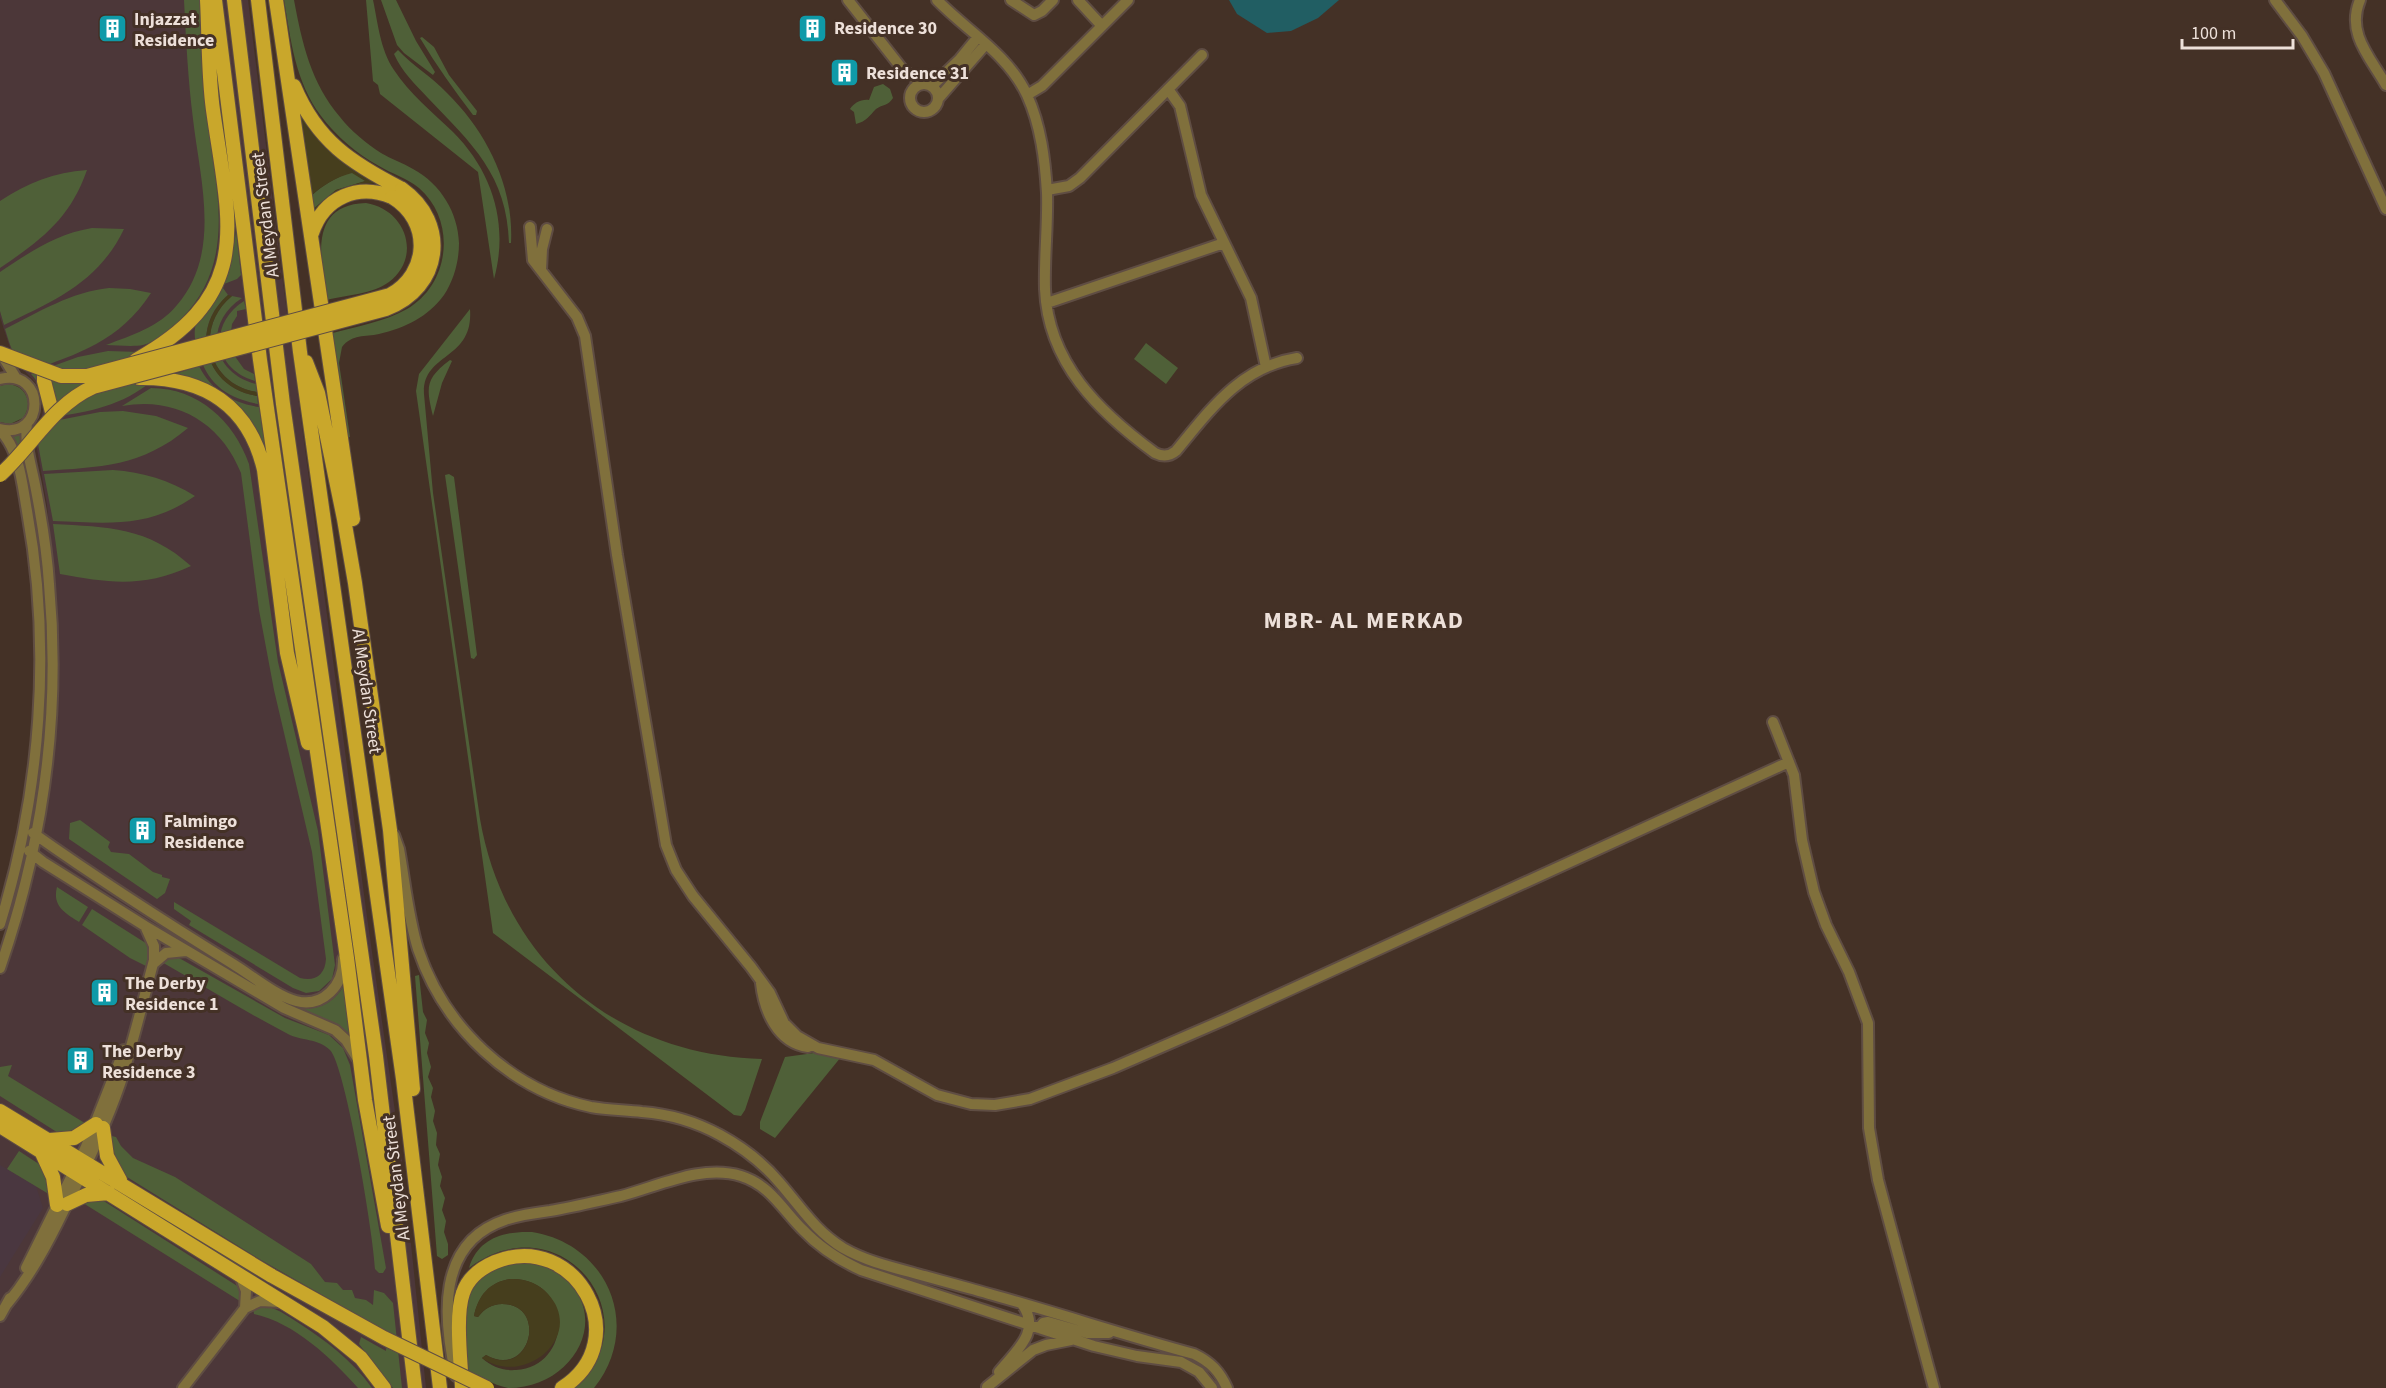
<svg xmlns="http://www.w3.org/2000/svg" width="2386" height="1388" font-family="'Source Sans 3',sans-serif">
	<rect width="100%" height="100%" fill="#443126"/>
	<path fill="#4c3739" d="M 0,0 L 248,0 L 282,275 L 367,917 L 403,1167 L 426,1388 L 0,1388 L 0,977 L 11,943 L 51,766 L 59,676 L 58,629 L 47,505 L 36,443 L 44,406 L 42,395 L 35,382 L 14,360 L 0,317 Z"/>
	<path fill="#4a3740" d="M 0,1165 L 36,1186 L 43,1208 L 0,1277 Z"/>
	<path fill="#4f6038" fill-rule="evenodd" d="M 184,0 L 200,0 C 201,38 202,77 207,115 C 215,186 239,261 181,319 C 171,329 156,342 143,345 C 132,347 117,345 106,345 C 132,335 159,327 177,305 C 222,253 200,180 193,119 C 188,79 186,40 184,0 Z
		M 284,0 L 294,0 C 302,43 311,83 340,117 C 351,131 366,143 381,153 C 391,159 403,163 413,169 C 441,184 458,213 459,243 C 459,261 454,280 444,295 C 428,317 405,328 379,334 C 365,337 352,334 342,347 L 339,363 L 350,437 L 346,438 L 329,334 C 354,327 384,322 407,309 C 450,284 457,221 419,188 C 407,178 392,174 379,166 C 357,154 336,136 321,116 C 295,81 291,41 284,0 Z
		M 366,0 L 373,0 C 378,23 380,49 394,70 C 409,93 433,113 453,132 C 493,172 509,225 494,279 L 478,172 L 380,94 L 378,85 L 373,81 Z
		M 381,0 L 396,0 L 416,41 L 435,72 L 433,75 L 404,53 L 397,45 Z
		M 422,37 L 434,47 L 449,75 L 477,111 L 476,115 L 473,115 C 454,90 436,65 420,38 Z
		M 398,50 C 413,66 432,77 447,93 C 487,132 514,187 511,243 L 509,243 C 507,175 472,144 428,98 C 415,84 402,72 394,54 Z
		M 883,84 L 890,89 L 893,98 C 888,106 883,104 876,109 C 869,116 867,121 856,124 L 854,112 L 850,109 C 854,103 861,99 869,100 L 874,87 Z
		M 87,170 C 70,219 41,240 0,268 L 0,201 C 28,183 54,172 87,170 Z
		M 352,172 L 366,181 L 336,190 L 313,210 L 311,196 C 323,185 336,177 352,172 Z
		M 366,203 C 405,209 423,256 389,282 C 373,294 346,295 327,300 C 321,261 307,205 366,203 Z
		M 92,228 L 124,229 C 98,283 55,300 4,325 L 0,311 L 0,272 C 30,252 56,234 92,228 Z
		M 236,230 L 241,275 L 237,279 L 224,284 L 223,288 L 228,295 C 188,329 206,388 257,396 L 258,404 C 224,397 207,383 197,349 C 195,342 193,329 197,322 C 199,318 203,315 205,311 C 221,285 233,261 236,230 Z
		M 109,288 L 130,289 L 151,293 C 119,342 79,353 28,372 C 14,361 10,345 5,329 C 39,312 71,292 109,288 Z
		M 232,296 L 242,298 C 203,323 211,373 256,384 L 257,392 C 207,384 194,327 232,296 Z
		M 244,301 L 246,309 L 237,311 L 237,316 L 232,324 L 229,348 L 244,369 L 254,374 L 255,381 C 213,369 208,324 244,301 Z
		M 470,309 C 474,361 422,352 424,394 L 433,493 L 480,819 C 505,963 617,1055 762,1059 L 745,1110 L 741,1116 L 734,1115 L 493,933 L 416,391 L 419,374 Z
		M 1146,343 L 1178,368 L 1166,384 L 1134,359 Z
		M 108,351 L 139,352 L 147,385 C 116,408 83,413 45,418 C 48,404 41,384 31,374 L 78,357 Z
		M 450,360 L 452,361 L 442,383 L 433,416 C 426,387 425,379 450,360 Z
		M 199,366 C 211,390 232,403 259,407 L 266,451 L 261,441 L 186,377 L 175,374 Z
		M 7,384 C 26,385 34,403 23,418 L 10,424 L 0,422 L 0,386 Z
		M 151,388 C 198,388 234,421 249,464 L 278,662 L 318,831 L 335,965 L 332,979 L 319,991 L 306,993 L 293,988 L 189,925 L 191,921 L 174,909 L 174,902 L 300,978 C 315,982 325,975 326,959 L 312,852 L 274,690 L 259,610 L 241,473 C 221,422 175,396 122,406 Z
		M 123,411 L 156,416 L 188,428 C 142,467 100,467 43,471 L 38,444 L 44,423 L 100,412 Z
		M 20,434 L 38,526 L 46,584 L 49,700 L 36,816 L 33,815 L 43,736 L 45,629 L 21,456 L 12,436 Z
		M 113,470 C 143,472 169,480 195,496 C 148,529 107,523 53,521 L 44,474 Z
		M 449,474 L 454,477 L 477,655 L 474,659 L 471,658 L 445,475 Z
		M 53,524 C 108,527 148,527 191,566 C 144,588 109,583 60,574 Z
		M 80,820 L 110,842 L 108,847 L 111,852 L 129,854 L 153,872 L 162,875 L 162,877 L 170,879 L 165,893 L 157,899 L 69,839 L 70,823 Z
		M 57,887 L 88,907 L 79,922 C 65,913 52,906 57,887 Z
		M 92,909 L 152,947 L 148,967 L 130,958 L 82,925 Z
		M 172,954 L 285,1018 L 329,1035 L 343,1048 L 350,1065 L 386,1268 L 383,1273 L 379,1273 L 375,1269 C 374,1239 346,1067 330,1050 C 318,1038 301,1041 288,1034 C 244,1011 202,985 160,961 Z
		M 419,975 L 423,1012 L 427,1020 L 425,1033 L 429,1043 L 427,1053 L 431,1067 L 428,1077 L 433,1088 L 431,1097 L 435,1111 L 433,1121 L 437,1133 L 436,1145 L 440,1154 L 438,1165 L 442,1177 L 440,1186 L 445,1198 L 442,1210 L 446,1221 L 444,1232 L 448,1244 L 448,1255 L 442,1259 L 437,1256 L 415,976 Z
		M 344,985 L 353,1040 L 333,1023 L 296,1008 C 316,1011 334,1004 344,985 Z
		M 814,1053 L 841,1057 L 775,1138 L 760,1129 L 760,1122 L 785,1057 Z
		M 12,1065 L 8,1076 L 88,1125 L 63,1136 L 0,1096 L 0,1067 Z
		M 107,1135 L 116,1137 L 121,1146 L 133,1158 L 175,1177 L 311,1264 L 325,1282 L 337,1283 L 343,1290 L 352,1290 L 355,1298 L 366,1300 L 373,1305 L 374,1290 L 384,1293 L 393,1303 L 402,1388 L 393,1388 L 359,1344 L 361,1337 L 386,1351 L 387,1332 L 261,1260 L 127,1177 L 118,1169 Z
		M 19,1151 L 45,1168 L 52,1196 L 7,1169 Z
		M 99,1198 L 242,1289 L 243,1303 L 83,1203 Z
		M 532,1232 C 608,1244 643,1327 594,1388 L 575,1388 C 654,1317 560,1200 469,1268 C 478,1238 504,1231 532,1232 Z
		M 523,1262 C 533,1264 545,1265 554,1271 C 616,1308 578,1388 508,1388 C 493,1385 478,1375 465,1370 C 464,1332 454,1283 500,1267 C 507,1264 516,1264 523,1262 ZM 510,1279 C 573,1277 574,1366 516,1370 C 503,1371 492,1367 482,1358 L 486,1355 C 530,1380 549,1304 502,1304 C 492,1304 484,1309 478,1317 L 474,1316 C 478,1296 490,1282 510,1279 Z
		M 262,1306 C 276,1307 286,1315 297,1322 C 326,1341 351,1359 372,1388 L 358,1388 C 331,1358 295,1323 254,1314 L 253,1307 Z"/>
	<path fill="#463e1d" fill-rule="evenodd" d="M 299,113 C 319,143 343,166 375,183 C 348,183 326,194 311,216 ZM 352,173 L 365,181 L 336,190 L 313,209 L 311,196 C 323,185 336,177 352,173 Z
		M 228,295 L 232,296 C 194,327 207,384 257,392 L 257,396 C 206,388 188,330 228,295 Z
		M 510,1279 C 525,1278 538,1283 548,1294 C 586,1335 525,1388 482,1358 L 486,1355 C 530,1381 549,1304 502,1304 C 492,1304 484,1309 478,1317 L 474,1316 C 478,1296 489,1282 510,1279 Z"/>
	<path fill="#215e63" d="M 1229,0 L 1339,0 L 1318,18 L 1291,31 L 1267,33 L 1237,14 Z"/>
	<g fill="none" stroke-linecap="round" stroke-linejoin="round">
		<defs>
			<path id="minor" d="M 848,0 L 903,70 L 924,84
				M 937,0 C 967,31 1008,54 1027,95 C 1041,126 1045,160 1047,193 C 1048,225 1044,257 1045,289 C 1048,363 1099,412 1155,453 C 1163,457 1170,456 1176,451 C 1210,410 1240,367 1297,358
				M 1011,0 L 1034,15 L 1042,11 L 1053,0
				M 1078,0 L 1102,26
				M 2275,0 L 2302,36 L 2324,73 L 2386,209
				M 2360,0 C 2346,33 2370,57 2386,85
				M910 98a14 14 0 1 1 28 0a14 14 0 1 1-28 0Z
				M 932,86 L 960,59 L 978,37
				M 1168,89 L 1180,106 L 1201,195 L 1251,298 L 1266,367
				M 1027,95 L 1042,86 L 1128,0
				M 938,99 L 986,44
				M 1047,190 L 1069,186 L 1080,178 L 1202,55
				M 530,227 L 533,260 L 577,317 L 585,336 L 617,555 L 666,845 L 676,870 L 693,896 L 751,967 L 770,993 L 784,1023 L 797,1036 L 818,1048 L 874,1060 L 937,1095 L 971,1104 L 995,1105 L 1030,1099 L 1113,1068 L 1226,1019 L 1789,762
				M 541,270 L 542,249 L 547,229
				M 1047,303 L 1224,243
				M 0,352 L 16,378
				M 0,379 C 46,368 46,440 0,429
				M 0,430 C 20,451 22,483 27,511 C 52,648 41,791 0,924
				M 1773,722 L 1794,775 L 1802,840 L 1814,892 L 1826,925 L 1849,972 L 1868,1023 L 1869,1128 L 1878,1180 L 1934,1388
				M 33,833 C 98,879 165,922 233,964 C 251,975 276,996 296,1001 C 323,1008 344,985 343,959
				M 394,835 L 399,849 C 405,882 408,917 418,949 C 444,1027 510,1090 591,1107 C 608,1110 625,1110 642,1112 C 669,1114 696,1122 720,1135 C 742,1147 763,1163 779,1182 C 800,1206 815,1231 843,1248 C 864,1260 887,1266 910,1272 C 938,1280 966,1287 993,1295 C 1061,1314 1127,1336 1194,1354 C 1211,1362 1220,1372 1227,1388
				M 29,851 L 43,862 L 145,926 L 284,1008 L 335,1030 L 346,1040 L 358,1059
				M 153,964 L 166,953 L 186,951
				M 0,968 C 43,844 61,715 49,584 C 47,552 42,521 36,490 C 32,467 24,446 27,423
				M 761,983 C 764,1010 777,1043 808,1047
				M 26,1268 L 85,1149 L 124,1050
				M 240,1275 L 246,1291 L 245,1308
				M 7,1304 C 31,1275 48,1243 64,1210 C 85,1169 105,1128 120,1084 C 133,1043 143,1001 154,960 L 154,946 L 145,926
				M 0,1316 L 10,1298
				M 1039,1328 L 1043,1323 L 1048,1322 L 1087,1333 L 1109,1333
				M 999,1372 C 1016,1351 1042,1331 1022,1304
				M 456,1376 C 443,1319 436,1243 505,1220 C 519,1215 535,1213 550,1211 C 574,1207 598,1201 621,1196 C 659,1186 702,1164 741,1176 C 770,1185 782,1209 802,1229 C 819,1247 839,1260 861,1270 L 1094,1346 L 1137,1356 L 1181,1362 L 1199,1372 L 1212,1388
				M 987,1387 L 1033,1350 L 1046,1345 L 1071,1340
				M 183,1388 L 245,1308 L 260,1301 L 280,1302"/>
			<path id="major" d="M 215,0 L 260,360 L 347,958 L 365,1100 L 388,1226
				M 234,0 L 283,404 L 376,1056 L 415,1388
				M 258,0 L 300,352 L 403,1079 L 440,1388
				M 276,0 L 353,519
				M 294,86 C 317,141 351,163 402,189
				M 312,233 C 324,197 358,183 392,197
				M 136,360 C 256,293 229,224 213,110 C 208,74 209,37 207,0
				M 306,362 L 318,393 L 344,519 L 355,583 L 390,830 L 413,1089
				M 44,370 L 44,381 L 53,416
				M 139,378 C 203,377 249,405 264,470 L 287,653 L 308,743
				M 0,1111 L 272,1276
				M 0,1126 L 323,1327 L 361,1358 L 384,1388
				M 103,1128 L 107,1156 L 120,1180
				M 50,1140 L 74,1138 L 96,1124
				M 41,1151 L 53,1177 L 57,1205
				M 67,1204 L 86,1195 L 109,1193
				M 462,1388 C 461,1363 455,1315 463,1293 C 468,1278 481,1268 495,1262 C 576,1229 637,1341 562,1388"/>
		</defs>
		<use href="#minor" stroke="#5f4d43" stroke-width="14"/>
		<use href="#major" stroke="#5f4d43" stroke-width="16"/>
		<use href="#minor" stroke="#80703c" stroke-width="10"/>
		<use href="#major" stroke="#c9a72b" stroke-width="14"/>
		<defs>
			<path id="major-bridge" d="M 0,353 L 61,376 L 87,376 L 390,295 C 429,274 432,221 392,197
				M 0,475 C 32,446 53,405 93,387 L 386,309 C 442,288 450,223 402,189
				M 272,1276 L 384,1338 L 487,1388"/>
		</defs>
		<use href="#major-bridge" stroke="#5f4d43" stroke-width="16" stroke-linecap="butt"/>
		<use href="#major-bridge" stroke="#c9a72b" stroke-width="14"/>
	</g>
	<defs>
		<symbol id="building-square" viewBox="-11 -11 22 22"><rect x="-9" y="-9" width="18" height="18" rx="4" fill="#0f9aa8" stroke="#443126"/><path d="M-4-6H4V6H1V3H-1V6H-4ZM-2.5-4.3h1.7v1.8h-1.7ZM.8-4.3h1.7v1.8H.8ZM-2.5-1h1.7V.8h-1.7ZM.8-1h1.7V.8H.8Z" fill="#fff"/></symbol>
	</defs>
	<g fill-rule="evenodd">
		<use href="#building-square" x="796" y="12" width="33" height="33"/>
		<use href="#building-square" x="96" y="12" width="33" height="33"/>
		<use href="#building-square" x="828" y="56" width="33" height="33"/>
		<use href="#building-square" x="126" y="814" width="33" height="33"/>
		<use href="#building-square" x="88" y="976" width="33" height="33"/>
		<use href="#building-square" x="64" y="1044" width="33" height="33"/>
	</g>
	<g text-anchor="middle" stroke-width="6" stroke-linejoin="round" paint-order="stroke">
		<g font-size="18" font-weight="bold" fill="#ede0d9" stroke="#443126" text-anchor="start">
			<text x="134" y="25">Injazzat<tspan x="134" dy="21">Residence</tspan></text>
			<text x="834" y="34">Residence 30</text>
			<text x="866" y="79">Residence 31</text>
			<text x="164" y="827">Falmingo<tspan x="164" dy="21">Residence</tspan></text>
			<text x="125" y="989">The Derby<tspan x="125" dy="21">Residence 1</tspan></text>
			<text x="102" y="1057">The Derby<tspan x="102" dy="21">Residence 3</tspan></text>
		</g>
		<g font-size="18" fill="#ede0d9" stroke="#443126">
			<text transform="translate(265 215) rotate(-97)" y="6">Al Meydan Street</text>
			<text transform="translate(367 691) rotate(82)" y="6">Al Meydan Street</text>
			<text transform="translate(396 1178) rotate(-97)" y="6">Al Meydan Street</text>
		</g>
		<g font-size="24" font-weight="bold" letter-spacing="1.5" fill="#ede0d9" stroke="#443126">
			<text x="1364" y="628">MBR- AL MERKAD</text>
		</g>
	</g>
	<path d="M2182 39v9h111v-9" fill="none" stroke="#ede0d9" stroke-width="3"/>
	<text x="2191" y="39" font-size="18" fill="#ede0d9" stroke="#443126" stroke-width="4.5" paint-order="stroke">100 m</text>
</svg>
